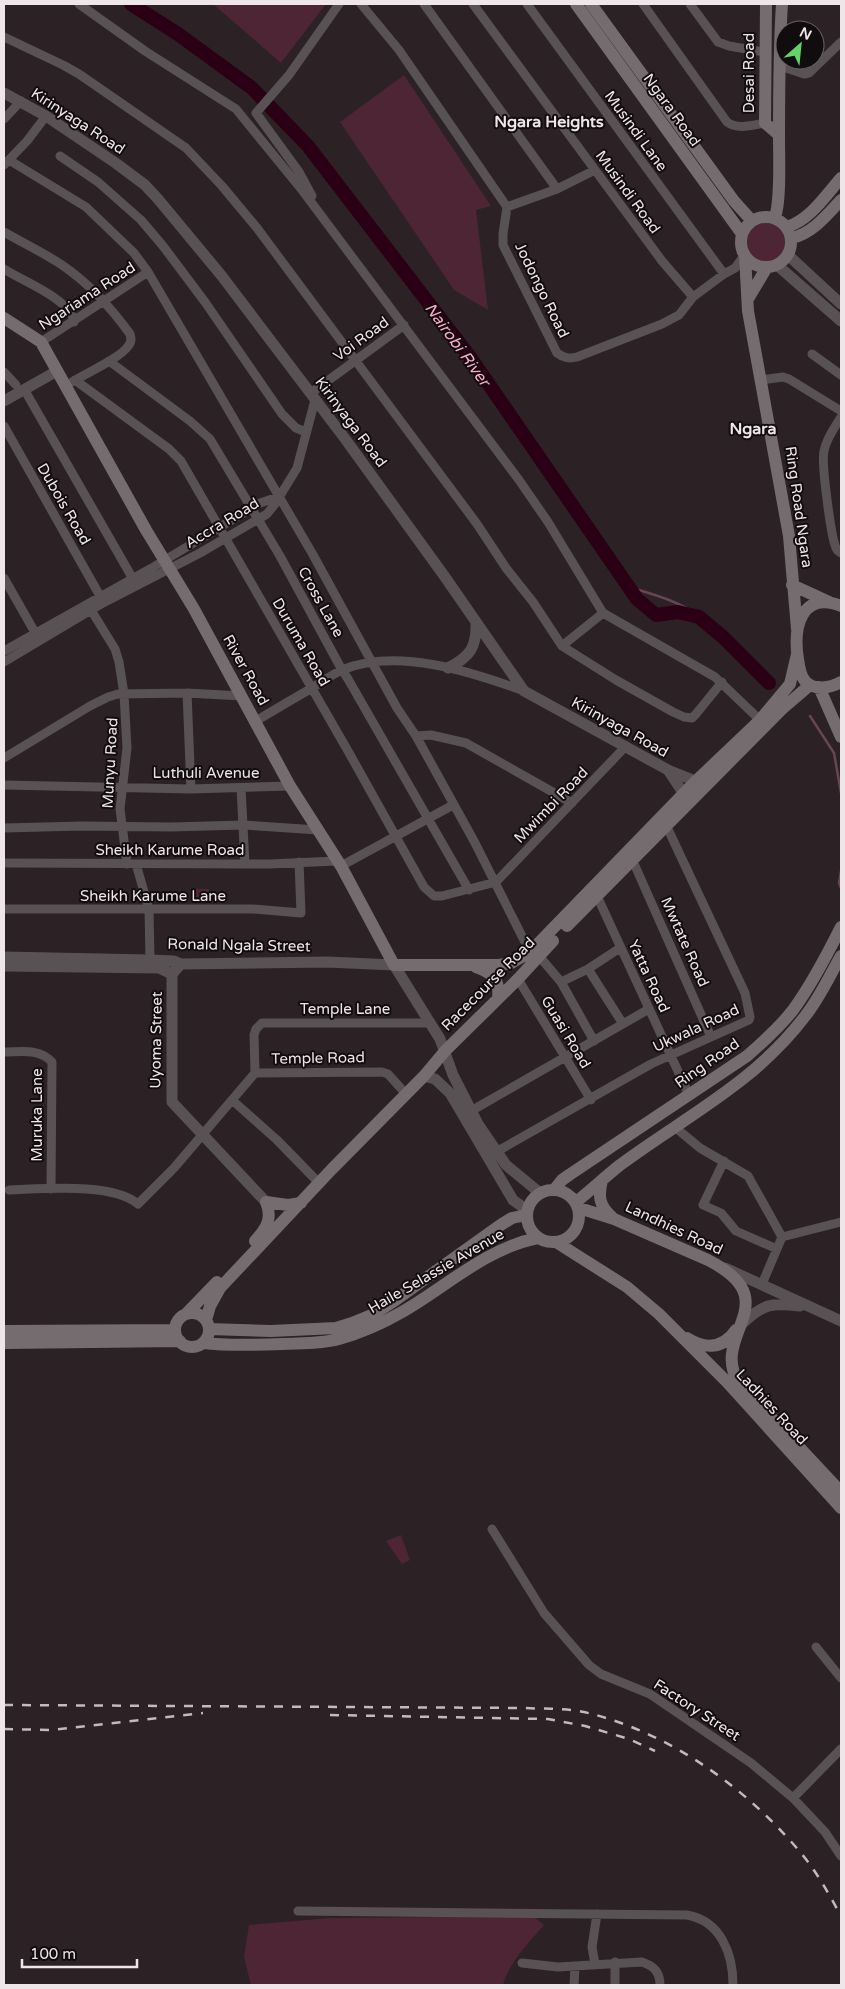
<svg xmlns="http://www.w3.org/2000/svg" width="845" height="1989" font-family="'Varela Round',sans-serif">
	<rect width="100%" height="100%" fill="#2c2125"/>
	<path fill="#4d2535" d="M 213,4 L 326,4 L 281,63 Z
		M 404,75 L 491,206 L 476,210 L 488,310 L 454,290 L 340,122 Z
		M747 242a19 19 0 1 1 38 0a19 19 0 1 1-38 0Z
		M 194,889 L 209,889 L 209,900 L 194,899 Z
		M 401,1535 L 410,1560 L 402,1564 L 386,1541 Z
		M 533,1916 L 544,1925 C 529,1942 509,1963 503,1985 L 251,1985 L 244,1957 L 249,1925 L 330,1918 Z"/>
	<g fill="none" stroke-linecap="round" stroke-linejoin="round">
		<path stroke="#664554" stroke-width="2.5" d="M 629,587 C 649,593 683,602 699,617
			M 810,716 L 834,753 L 841,793
			M 841,871 L 839,883 L 841,888"/>
		<path stroke="#2b0014" stroke-width="14" d="M 131,4 L 178,34 L 252,88 L 308,146 L 470,357 L 637,599 L 656,615 L 678,612 L 699,617 L 723,637 L 769,683"/>
		<path stroke="#585254" stroke-width="9" d="M 79,4 L 145,51 L 236,109 L 302,190 L 519,480 L 548,522 L 603,613 L 562,646
			M 361,4 L 399,50 L 507,207 L 503,234 L 503,245 L 557,353 C 564,358 569,359 577,357 L 662,324 L 679,315 L 693,297 L 724,274 L 735,268 L 741,260 L 744,254
			M 424,4 L 557,189
			M 473,4 L 662,261 L 693,297
			M 527,4 L 724,274
			M 643,4 L 727,122 C 737,130 753,125 765,123
			M 690,4 L 718,42 L 729,46 L 764,52
			M 4,37 L 63,65 L 79,74 L 186,148 L 222,186 L 257,228 L 477,524 L 506,568 L 533,602 L 562,646 L 616,680 L 673,712 L 684,717 L 692,718 L 696,714 L 722,682
			M 780,66 L 804,74 L 809,73 L 841,42
			M 4,119 L 21,101
			M 60,156 L 98,182 L 141,220 L 163,246 L 205,302 L 282,414 L 296,428 L 306,432
			M 9,160 L 86,207 L 134,253 L 148,272 L 312,553 L 397,708 L 416,736 L 474,841 L 530,952
			M 4,165 L 27,141 L 46,116
			M 312,196 L 299,172 L 256,113 L 289,75 L 339,4
			M 507,207 L 557,189 L 595,170
			M 4,232 C 23,243 44,253 62,265 C 87,282 112,309 130,334 C 131,338 132,341 129,345 C 121,358 86,373 72,382
			M 4,269 C 22,281 71,299 74,322
			M 41,342 L 148,272
			M 812,354 L 841,375
			M 109,361 L 190,421 L 210,439 L 280,556 L 342,670 L 348,679 L 469,890
			M 4,372 L 16,385
			M 75,380 L 169,449 L 181,461 L 348,751 L 424,887 L 434,896 L 442,896 L 496,882 L 626,746
			M 761,380 L 783,377 L 789,379 L 841,411
			M 24,389 L 133,579
			M 311,393 L 404,325
			M 841,417 C 835,427 826,439 824,451 C 821,462 831,537 836,548 C 837,551 838,551 841,553
			M 4,426 L 100,596
			M 4,578 L 37,636
			M 91,610 L 115,649 L 119,662 L 124,694 L 127,748 L 120,809 L 127,864
			M 603,613 L 715,677 L 760,720
			M 4,651 L 150,569 L 260,503 L 278,497
			M 4,662 L 103,603 L 200,553 L 267,514 L 275,504 L 297,468 L 315,400
			M 187,693 L 191,789
			M 256,721 C 274,710 293,699 312,688 C 322,682 331,675 342,670 C 397,647 472,672 524,691
			M 416,736 L 431,735 L 466,743 L 572,803
			M 4,758 L 90,706 L 108,697 L 118,694 L 187,693 L 242,696
			M 4,785 L 191,789 L 290,786
			M 241,788 L 245,864
			M 4,828 L 82,826 L 171,827 L 244,825 L 318,830
			M 632,859 L 711,1037
			M 4,863 L 269,864 L 337,861
			M 136,864 L 149,909 L 150,960
			M 341,866 L 453,805
			M 597,896 L 689,1095
			M 4,909 L 253,909 L 301,913 L 299,862
			M 539,956 L 561,982 L 594,1041
			M 588,969 L 623,1024
			M 518,979 L 591,1100
			M 561,982 L 588,969 L 620,948
			M 4,1052 C 21,1052 39,1048 52,1062 L 51,1189
			M 255,1073 L 254,1035 L 256,1029 L 262,1023 L 431,1023
			M 232,1100 L 277,1140 L 319,1183
			M 471,1111 L 649,1009
			M 676,1128 L 700,1148 L 748,1176 L 782,1237 L 762,1284
			M 496,1152 L 651,1064 L 749,1020 L 750,1017 L 745,993 L 666,825
			M 724,1161 L 703,1205 L 721,1213 L 736,1231 L 777,1249
			M 174,1168 L 255,1073 L 382,1072 L 388,1074 L 406,1094
			M 9,1190 C 42,1189 113,1182 138,1204 L 172,1170
			M 782,1237 L 841,1222
			M 492,1529 L 544,1613 L 589,1665 L 601,1674 L 650,1694 L 751,1763 L 793,1798 L 825,1832 L 841,1856
			M 816,1647 L 841,1678
			M 793,1798 L 841,1749
			M 298,1911 L 687,1915 C 721,1921 733,1954 733,1985
			M 615,1962 L 615,1985
			M 522,1963 L 558,1967 L 642,1962 C 654,1966 660,1972 660,1985
			M 595,1964 L 592,1947 L 597,1914
			M 574,1985 L 575,1966"/>
		<path stroke="#585254" stroke-width="11" d="M 4,93 L 46,116 L 117,164 L 145,185 L 158,199 L 221,275 L 346,440 L 445,577 L 524,691 L 668,770 L 703,784
			M 788,255 L 841,304
			M 777,265 L 841,321
			M 4,401 L 57,371
			M 448,668 C 470,657 477,647 476,622
			M 668,770 L 688,800
			M 4,957 L 150,960 L 174,961 L 181,964 L 327,962 L 394,965 L 440,1039 L 453,1075 L 478,1124 L 506,1165 L 540,1193
			M 181,964 L 172,974 L 172,1102 L 266,1202
			M 4,966 L 159,968 L 172,974
			M 424,1076 L 435,1079 L 450,1093 L 513,1200 L 527,1210
			M 725,1268 L 841,1321
			M 743,1323 C 764,1303 772,1303 800,1306"/>
		<path stroke="#756c6f" stroke-width="12" d="M 576,4 L 742,234
			M 591,4 L 734,201 L 752,221
			M 766,4 L 765,123 L 779,135
			M741 242a25 25 0 1 1 50 0a25 25 0 1 1-50 0Z
			M 775,218 C 781,198 779,160 779,138 C 779,93 779,48 782,4
			M 787,227 C 810,220 826,195 841,178
			M 792,238 C 813,233 827,215 841,200
			M 745,256 L 748,311 L 789,536 L 797,629
			M 748,299 L 767,267
			M 4,318 L 41,342 L 146,530 L 194,609 L 290,786 L 341,866 L 394,965 L 499,965 L 511,963 L 530,952 L 696,781 L 760,720 L 790,684 L 797,654
			M 792,585 L 829,602
			M 841,606 C 801,590 793,628 798,659 C 799,666 800,675 805,681 C 814,691 830,688 841,682
			M 819,687 L 841,737
			M 567,926 L 782,709 L 810,685
			M 476,967 C 493,973 500,980 498,998
			M 602,1180 C 598,1196 599,1206 612,1217
			M527 1216a26 26 0 1 1 52 0a26 26 0 1 1-52 0Z
			M 554,1190 L 562,1180 L 569,1175 L 747,1056 C 763,1042 780,1027 793,1010 C 812,984 827,955 841,927
			M 266,1202 L 288,1205 L 301,1203
			M 576,1202 C 591,1190 605,1177 620,1165 C 686,1116 755,1083 806,1015 C 820,997 830,975 841,956
			M 579,1208 L 614,1219 L 708,1260 C 790,1302 708,1335 739,1383 L 841,1492
			M 255,1241 C 266,1229 273,1219 266,1202
			M 556,1242 L 627,1287 L 659,1314 L 727,1382 L 841,1508
			M175 1330a17 17 0 1 1 34 0a17 17 0 1 1-34 0Z
			M 186,1314 L 217,1282
			M 206,1320 L 210,1306 L 220,1288 L 332,1169 L 424,1076 L 445,1051 L 518,979 L 553,941
			M 209,1329 L 271,1331 L 336,1328 L 352,1323 L 374,1314 L 394,1301 L 502,1224 L 512,1218 L 526,1215
			M 4,1331 L 175,1330
			M 687,1338 C 706,1350 723,1349 736,1330
			M 4,1343 L 180,1341
			M 203,1343 C 229,1346 256,1345 282,1344 C 301,1343 321,1344 339,1339 C 360,1333 383,1323 402,1312 C 446,1287 486,1248 538,1238"/>
		<path stroke="#c3babd" stroke-width="2.5" stroke-dasharray="9 9" stroke-linecap="butt" d="M 4,1705 L 524,1708 C 543,1709 566,1708 584,1712 C 670,1732 750,1790 805,1858 C 819,1876 830,1896 841,1916
			M 330,1715 L 548,1719 L 585,1726 L 629,1739 L 655,1751
			M 4,1729 L 51,1730 L 203,1713"/>
	</g>
	<g text-anchor="middle" stroke-width="4" stroke-linejoin="round" paint-order="stroke">
		<g font-size="15" fill="#eee6e9" stroke="#110c0e">
			<text transform="translate(749 73) rotate(-90)" y="5">Desai Road</text>
			<text transform="translate(672 110) rotate(54)" y="5">Ngara Road</text>
			<text transform="translate(78 121) rotate(33)" y="5">Kirinyaga Road</text>
			<text transform="translate(636 131) rotate(54)" y="5">Musindi Lane</text>
			<text transform="translate(628 192) rotate(54)" y="5">Musindi Road</text>
			<text transform="translate(542 290) rotate(64)" y="5">Jodongo Road</text>
			<text transform="translate(87 296) rotate(-33)" y="5">Ngariama Road</text>
			<text transform="translate(361 339) rotate(-36)" y="5">Voi Road</text>
			<text transform="translate(351 422) rotate(53)" y="5">Kirinyaga Road</text>
			<text transform="translate(64 504) rotate(60)" y="5">Dubois Road</text>
			<text transform="translate(799 507) rotate(82)" y="5">Ring Road Ngara</text>
			<text transform="translate(222 523) rotate(-31)" y="5">Accra Road</text>
			<text transform="translate(321 602) rotate(61)" y="5">Cross Lane</text>
			<text transform="translate(301 642) rotate(60)" y="5">Duruma Road</text>
			<text transform="translate(246 670) rotate(61)" y="5">River Road</text>
			<text transform="translate(620 727) rotate(29)" y="5">Kirinyaga Road</text>
			<text transform="translate(110 763) rotate(-87)" y="5">Munyu Road</text>
			<text x="206" y="778">Luthuli Avenue</text>
			<text transform="translate(551 805) rotate(-46)" y="5">Mwimbi Road</text>
			<text x="170" y="855">Sheikh Karume Road</text>
			<text x="153" y="901">Sheikh Karume Lane</text>
			<text transform="translate(685 942) rotate(66)" y="5">Mwtate Road</text>
			<text transform="translate(239 945) rotate(1)" y="5">Ronald Ngala Street</text>
			<text transform="translate(649 976) rotate(65)" y="5">Yatta Road</text>
			<text transform="translate(488 984) rotate(-45)" y="5">Racecourse Road</text>
			<text x="345" y="1014">Temple Lane</text>
			<text transform="translate(696 1028) rotate(-25)" y="5">Ukwala Road</text>
			<text transform="translate(566 1032) rotate(59)" y="5">Guasi Road</text>
			<text transform="translate(156 1040) rotate(-89)" y="5">Uyoma Street</text>
			<text transform="translate(318 1058) rotate(-1)" y="5">Temple Road</text>
			<text transform="translate(707 1063) rotate(-35)" y="5">Ring Road</text>
			<text transform="translate(37 1115) rotate(-90)" y="5">Muruka Lane</text>
			<text transform="translate(674 1228) rotate(25)" y="5">Landhies Road</text>
			<text transform="translate(436 1271) rotate(-30)" y="5">Haile Selassie Avenue</text>
			<text transform="translate(772 1407) rotate(47)" y="5">Ladhies Road</text>
			<text transform="translate(697 1710) rotate(33)" y="5">Factory Street</text>
		</g>
		<g font-size="16" font-weight="bold" fill="#eee6e9" stroke="#110c0e">
			<text x="549" y="127">Ngara Heights</text>
			<text x="753" y="434">Ngara</text>
		</g>
		<g font-size="16" font-style="italic" fill="#fdaac9" stroke="#110c0e">
			<text transform="translate(458 344) rotate(54)" y="6">Nairobi River</text>
		</g>
	</g>
	<rect width="845" height="1989" fill="none" stroke="#eee6e9" stroke-width="10"/>
	<g transform="translate(800 45) rotate(27)"><circle r="24" fill="#110c0e" stroke="#696366"/>
	<path d="M0-4L9 19L0 12L-9 19Z" fill="#64d468"/>
	<text y="-8" font-size="14" font-weight="bold" text-anchor="middle" fill="#eee6e9">N</text>
	</g>
	<path d="M22 1959v8h115v-8" fill="none" stroke="#eee6e9" stroke-width="2.5"/>
	<text x="30" y="1959" font-size="15" fill="#eee6e9" stroke="#110c0e" stroke-width="4" paint-order="stroke">100 m</text>
</svg>
